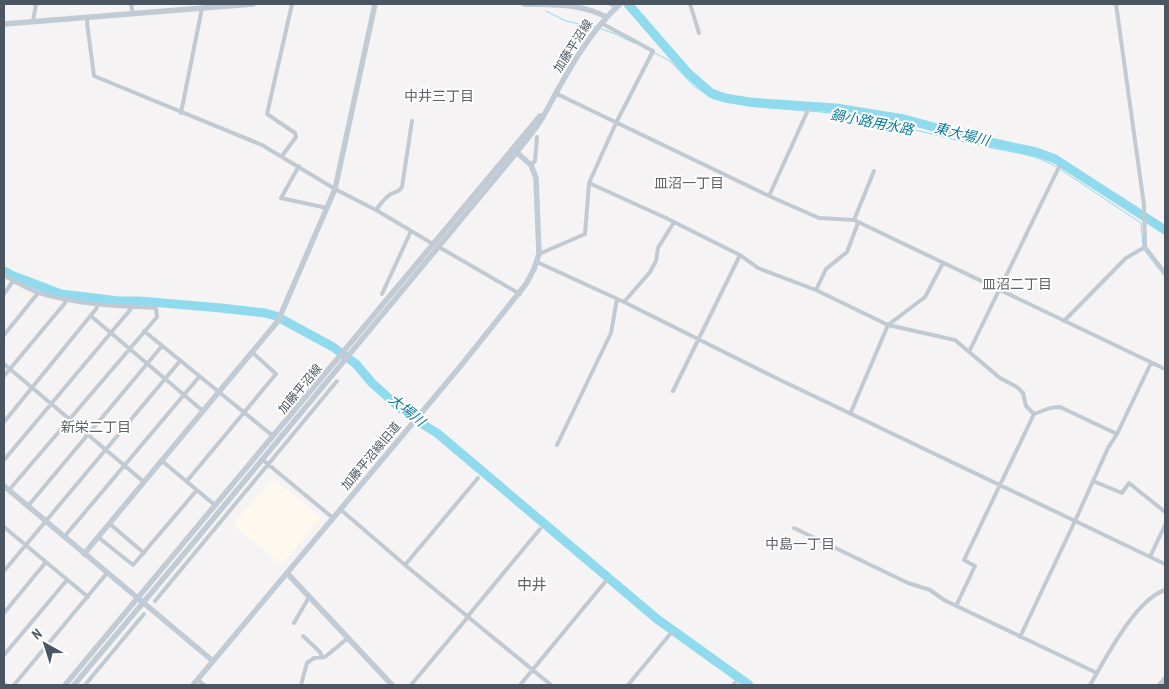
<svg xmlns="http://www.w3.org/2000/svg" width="1169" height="689" font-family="'PT Sans Narrow','Noto Sans JP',sans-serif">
	<rect width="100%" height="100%" fill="#f5f3f3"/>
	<path fill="#fdf9ef" d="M 273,478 L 321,517 L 282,565 L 233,525 Z"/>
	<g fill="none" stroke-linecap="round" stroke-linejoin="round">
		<path stroke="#90daee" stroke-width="1" d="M 546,11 L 566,21 L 595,27
			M 601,29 L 613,33 L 634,43
			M 653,52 L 670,61 L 694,86 L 713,99 L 757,107 L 806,111
			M 810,111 C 869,115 925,134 983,146 C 1007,152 1035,153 1056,167
			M 1060,169 L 1141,223 L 1143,246
			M 1144,250 L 1165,277"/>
		<path stroke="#90daee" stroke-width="9" d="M 628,4 L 688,73 L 711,93 L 725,98 L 749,102 L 836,108 L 904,119 L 985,141 L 1036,152 L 1055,159 L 1165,230
			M 4,271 L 11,275 L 61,294 L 119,301 L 140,301 L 221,308 L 265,313 L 276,316 L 333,347 L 356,364 L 372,383 L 409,416 L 437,433 L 657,619 L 749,685"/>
		<path stroke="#c1cad2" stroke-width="4" d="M 131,4 L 133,14
			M 611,4 L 616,7
			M 690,4 L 699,33
			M 1116,4 L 1144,205 L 1145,247 L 1165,273
			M 88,18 L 87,23 L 94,76 L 262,145 L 335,189 L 376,210 L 433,244
			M 33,21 L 36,4
			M 555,93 L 769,196 L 819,218 L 854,220 L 1165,369
			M 181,113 L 202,8
			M 282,156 L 296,137 L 295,133 L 267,114 L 292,4
			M 531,165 L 535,161 L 537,137
			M 299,166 L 281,198 L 327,208
			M 589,183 L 666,218 L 740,255 L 758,268 L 816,290 L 888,325 L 955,340 L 1000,378 L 1017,387 L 1023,393 L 1026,406 L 1034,414
			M 769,196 L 808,110
			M 376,210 C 380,205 385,197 391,194 C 396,192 399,192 402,187 L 412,121
			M 854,220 L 874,171
			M 439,247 L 520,294
			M 539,254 L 585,234 L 589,183 L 616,123 L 653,51 L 601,23
			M 537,262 L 624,302 L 774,377 L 1165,564
			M 4,276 C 15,281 27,289 39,293 C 77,305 117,306 156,308 L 157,317 L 9,490
			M 816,290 L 826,269 L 847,252 L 858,223
			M 4,294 L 13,281
			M 382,294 L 411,231
			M 624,302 L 650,272 L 656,261 L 658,248 L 674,222
			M 91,316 L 203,411
			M 1064,321 L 1126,258 L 1145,247
			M 144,331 L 273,436
			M 4,335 L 38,293
			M 969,352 L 1059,167
			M 4,364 L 144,482
			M 4,376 L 65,303 L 65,300
			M 673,391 L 740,255
			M 851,412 L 888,325 L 925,297 L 943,263
			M 4,422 L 96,309 L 98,304
			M 557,445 L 611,333 L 617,299
			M 4,460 L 130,310 L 131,306
			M 263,460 L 333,518
			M 162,461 L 216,506
			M 187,481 L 276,374 L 253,353
			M 1093,481 L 1122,493 L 1129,483 L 1165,512
			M 28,506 L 162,346
			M 340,509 L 405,565 L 551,685
			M 110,524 L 144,553
			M 4,527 L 88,597
			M 794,528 L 908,583 L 930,590 L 944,600 L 1097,673
			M 64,537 L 199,377
			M 98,537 L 133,565 L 197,490
			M 1150,557 L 1165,525
			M 405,565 L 478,478
			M 4,571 L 180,361
			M 155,601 L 337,381
			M 956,606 L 975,566 L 964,560 L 1034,414 L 1050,408 L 1060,407 L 1117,434
			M 4,613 L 46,562
			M 468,616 L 540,529
			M 294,623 L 309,597
			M 303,636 L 320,652 L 322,657
			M 1020,637 L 1075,521 L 1108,448 L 1117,434 L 1151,363
			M 4,655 L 67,580
			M 198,680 L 204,685
			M 4,684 L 6,685
			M 14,685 L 107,573
			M 85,685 L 144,614
			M 301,685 L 307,663 L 314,658 L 325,657 L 348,638
			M 411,685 L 468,617
			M 520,685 L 605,582
			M 628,685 L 671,633
			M 733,685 L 735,683
			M 1090,685 C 1106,658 1135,600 1165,590"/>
		<path stroke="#c1cbd6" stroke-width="5.5" d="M 524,4 C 553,5 580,3 606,17
			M 4,24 L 253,4
			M 4,486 L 213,661
			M 84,554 L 278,321 L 335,189 L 375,4
			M 287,573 L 392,685
			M 65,685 L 540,116
			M 74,685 L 194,542 L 517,152 C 526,140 537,128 544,115 C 566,75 586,35 620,4
			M 193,685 L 459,368 L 526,284 L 534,269 L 539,254 L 536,178 L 531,165 L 515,151
			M 1160,685 L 1165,679"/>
	</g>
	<g text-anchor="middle" stroke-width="4" stroke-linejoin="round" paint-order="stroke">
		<g font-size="12" fill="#4a5661" stroke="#fff">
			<text transform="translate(573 46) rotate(-57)" y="4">加藤平沼線</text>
			<text transform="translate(300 389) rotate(-50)" y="4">加藤平沼線</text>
			<text transform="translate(371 456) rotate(-50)" y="4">加藤平沼線旧道</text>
		</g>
		<g font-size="14" fill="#5f6368" stroke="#fff">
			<text x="439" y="101">中井三丁目</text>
			<text x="689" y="188">皿沼一丁目</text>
			<text x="1017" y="289">皿沼二丁目</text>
			<text x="96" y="432">新栄二丁目</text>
			<text x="800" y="549">中島一丁目</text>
		</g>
		<g font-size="14" font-style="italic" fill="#0c7c9b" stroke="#fff">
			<text transform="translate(872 122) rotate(11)" y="5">鍋小路用水路</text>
			<text transform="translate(962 134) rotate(14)" y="5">東大場川</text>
			<text transform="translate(407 410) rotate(39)" y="5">大場川</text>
		</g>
		<g font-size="15" fill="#5f6368" stroke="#fff">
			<text x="532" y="590">中井</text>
		</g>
	</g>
	<rect width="1169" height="689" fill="none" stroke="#4a5661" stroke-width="10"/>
	<g transform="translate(45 644) rotate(321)" stroke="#ffffff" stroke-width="4" paint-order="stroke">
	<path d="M0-4L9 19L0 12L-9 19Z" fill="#4a5661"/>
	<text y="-8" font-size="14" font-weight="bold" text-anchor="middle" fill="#4a5661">N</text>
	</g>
</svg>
